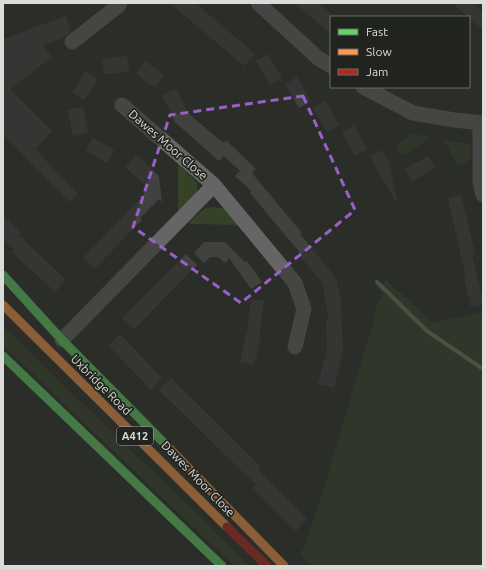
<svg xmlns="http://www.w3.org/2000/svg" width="486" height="569" font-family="Ubuntu,sans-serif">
	<rect width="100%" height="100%" fill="#2b2d29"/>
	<path fill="#354228" d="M 411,134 L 432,137 L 402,156 L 396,146 Z
		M 444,140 L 469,144 L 471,148 L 471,159 L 458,166 Z
		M 178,163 L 197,183 L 197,193 L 181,212 L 178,210 Z
		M 210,207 L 224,208 L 240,225 L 190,224 L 189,222 L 204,209 Z
		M 386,280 L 414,305 L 432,323 L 483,312 L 483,566 L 312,566 L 300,554 L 305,546 L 326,481 L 373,323 L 376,308 L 383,292 L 377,288 Z
		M 3,326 L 250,566 L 234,566 L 3,345 Z"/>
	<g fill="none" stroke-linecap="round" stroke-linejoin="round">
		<path stroke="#6d7c5e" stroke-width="4" d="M 377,282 L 427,331 L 483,369"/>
	</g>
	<path fill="#41423f" d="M 170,3 L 195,3 L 255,54 L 244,66 Z
		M 294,3 L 317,3 L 331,14 L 331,33 Z
		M 452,3 L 473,3 L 483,12 L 483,30 Z
		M 66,16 L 71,31 L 65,37 L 43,45 L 52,57 L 10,89 L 52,131 L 35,149 L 78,194 L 69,202 L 3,134 L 3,39 Z
		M 268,54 L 282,78 L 270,85 L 256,61 Z
		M 127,56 L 129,72 L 104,74 L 102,59 Z
		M 145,61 L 164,75 L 155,88 L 136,74 Z
		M 86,71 L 98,80 L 84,100 L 72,92 Z
		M 297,77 L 311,101 L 299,108 L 285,84 Z
		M 176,89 L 188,113 L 223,143 L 226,140 L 256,169 L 252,173 L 302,233 L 300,234 L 336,278 L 341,302 L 343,352 L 334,388 L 318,384 L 327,350 L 326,320 L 329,320 L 322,282 L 299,255 L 301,254 L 250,193 L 251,191 L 235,176 L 240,171 L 224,156 L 219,161 L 175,122 L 162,95 Z
		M 326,101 L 339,125 L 327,132 L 313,108 Z
		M 83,107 L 88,133 L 73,136 L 68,110 Z
		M 354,125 L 367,149 L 355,156 L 342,132 Z
		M 93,138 L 114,150 L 107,163 L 86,151 Z
		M 382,150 L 389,162 L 397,199 L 395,200 L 370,157 Z
		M 137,155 L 159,176 L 162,202 L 159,199 L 140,218 L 142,220 L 94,269 L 83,258 L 140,199 L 139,198 L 148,188 L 125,167 Z
		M 428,156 L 435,168 L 412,181 L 405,169 Z
		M 461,195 L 475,254 L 472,255 L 483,300 L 483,305 L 471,307 L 464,278 L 466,278 L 448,198 Z
		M 3,215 L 21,233 L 19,235 L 66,280 L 55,292 L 12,252 L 14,249 L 3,239 Z
		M 204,242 L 225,242 L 245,262 L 247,261 L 262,282 L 251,289 L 229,258 L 225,263 L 218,257 L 210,257 L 204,263 L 194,253 Z
		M 186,254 L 197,265 L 134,329 L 122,318 Z
		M 251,299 L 264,301 L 259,338 L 261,339 L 254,365 L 240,362 L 249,323 L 248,322 Z
		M 120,334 L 162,378 L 151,390 L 109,346 Z
		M 171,378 L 261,467 L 258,470 L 307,519 L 296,531 L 253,488 L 256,485 L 159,390 Z"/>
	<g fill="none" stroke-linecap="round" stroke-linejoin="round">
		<path stroke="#646564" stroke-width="15" d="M 258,3 L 318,58 L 331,66
			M 72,42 L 118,6 L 120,3
			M 363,87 L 413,113 L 454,120 L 483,123
			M 122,105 L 214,185 L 295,283 L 304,309 L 295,347
			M 480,123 L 480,182 L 483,195
			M 62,340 L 214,185"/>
		<path stroke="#63d668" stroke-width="9" d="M 3,275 L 62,340 L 168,447
			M 3,356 L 222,566"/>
		<path stroke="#ff974d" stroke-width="9" d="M 3,305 L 227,527
			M 168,447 L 284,566"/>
		<path stroke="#b3261e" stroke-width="9" d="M 227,527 L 267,566"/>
	</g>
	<path d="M0 0H486V569H0ZM 303,96 L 355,210 L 241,303 L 133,227 L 170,115 Z" fill="#2b2d29" fill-opacity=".55" fill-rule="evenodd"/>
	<path fill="none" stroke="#9861c7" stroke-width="3" stroke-dasharray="8 5" stroke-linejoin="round" d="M 303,96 L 355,210 L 241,303 L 133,227 L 170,115 Z"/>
	<g text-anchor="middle" stroke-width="3.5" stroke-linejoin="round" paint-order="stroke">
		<rect fill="#21241e" stroke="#a2a5a1" stroke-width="1" x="117" y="427" width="36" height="18" rx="3"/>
		<g font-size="11" font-weight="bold" fill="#dadcd9">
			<text x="135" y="440">A412</text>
		</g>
		<g font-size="12" fill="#dadcd9" stroke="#21241e">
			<text transform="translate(168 145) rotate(41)" y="4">Dawes Moor Close</text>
			<text transform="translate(101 385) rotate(45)" y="4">Uxbridge Road</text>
			<text transform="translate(198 479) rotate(46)" y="4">Dawes Moor Close</text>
		</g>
	</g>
	<rect width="486" height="569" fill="none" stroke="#dadcd9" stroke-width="8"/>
	<rect x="330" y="16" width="140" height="72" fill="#21241e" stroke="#6b6e69"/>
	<rect x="338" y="29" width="20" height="6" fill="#63d668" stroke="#6b6e69"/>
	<text x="366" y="36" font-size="12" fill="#dadcd9">Fast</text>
	<rect x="338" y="49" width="20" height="6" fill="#ff974d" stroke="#6b6e69"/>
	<text x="366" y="56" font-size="12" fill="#dadcd9">Slow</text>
	<rect x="338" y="69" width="20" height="6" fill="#b3261e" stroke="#6b6e69"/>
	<text x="366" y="76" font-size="12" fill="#dadcd9">Jam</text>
</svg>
